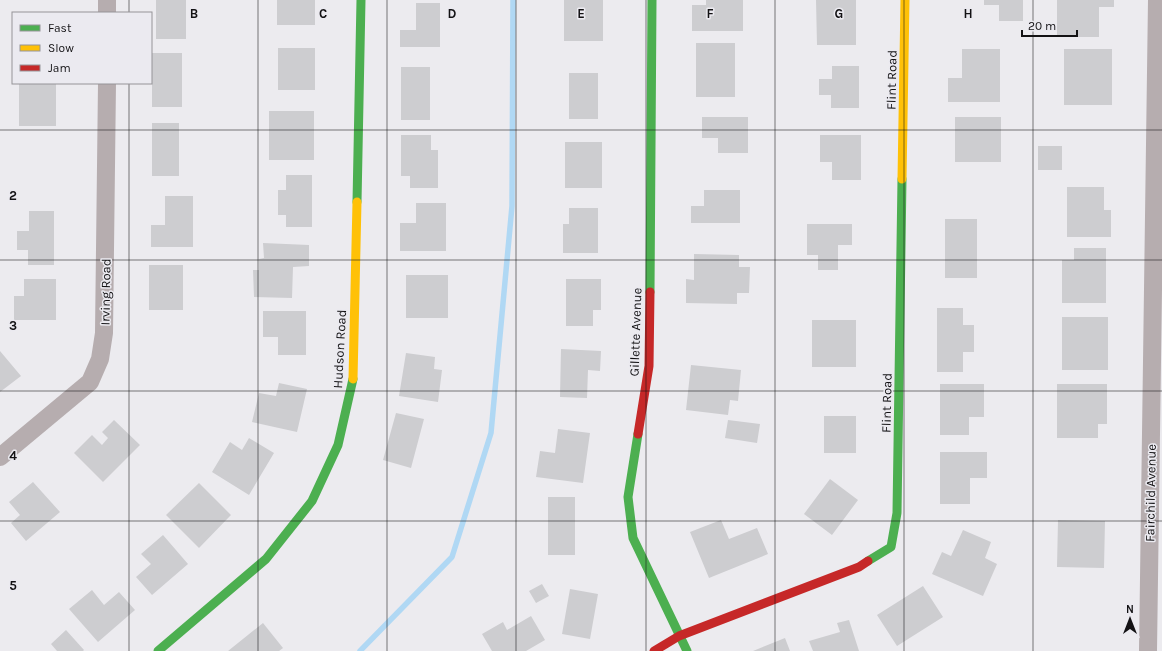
<svg xmlns="http://www.w3.org/2000/svg" width="1162" height="651" font-family="Karla,sans-serif">
	<rect width="100%" height="100%" fill="#ecebef"/>
	<g fill="none" stroke-linecap="round" stroke-linejoin="round">
		<path stroke="#b0d8f4" stroke-width="5.5" d="M 360,651 L 452,557 L 491,433 L 512,206 L 513,0"/>
	</g>
	<path fill="#cdcdd0" d="M 156,0 L 186,0 L 186,39 L 156,39 Z
		M 277,0 L 315,0 L 315,25 L 277,25 Z
		M 564,0 L 603,0 L 603,41 L 564,41 Z
		M 706,0 L 743,0 L 743,31 L 692,31 L 692,5 L 706,5 Z
		M 816,0 L 856,0 L 856,45 L 817,45 Z
		M 984,0 L 1023,0 L 1023,21 L 999,21 L 999,5 L 984,5 Z
		M 1057,0 L 1114,0 L 1114,7 L 1099,7 L 1099,37 L 1057,37 Z
		M 416,3 L 440,3 L 440,47 L 400,47 L 400,30 L 416,30 Z
		M 696,43 L 735,43 L 735,97 L 696,97 Z
		M 278,48 L 315,48 L 315,90 L 278,90 Z
		M 962,49 L 1000,49 L 1000,102 L 948,102 L 948,78 L 962,78 Z
		M 1064,49 L 1112,49 L 1112,105 L 1064,105 Z
		M 152,53 L 182,53 L 182,107 L 152,107 Z
		M 832,66 L 859,66 L 859,108 L 831,108 L 831,95 L 819,95 L 819,79 L 832,79 Z
		M 401,67 L 430,67 L 430,120 L 401,120 Z
		M 569,73 L 598,73 L 598,119 L 569,119 Z
		M 19,83 L 56,83 L 56,126 L 19,126 Z
		M 269,111 L 314,111 L 314,160 L 269,160 Z
		M 702,117 L 748,117 L 748,153 L 718,153 L 718,138 L 702,138 Z
		M 955,117 L 1001,117 L 1001,162 L 955,162 Z
		M 152,123 L 179,123 L 179,176 L 152,176 Z
		M 401,135 L 431,135 L 431,150 L 438,150 L 438,188 L 410,188 L 410,176 L 401,176 Z
		M 820,135 L 861,135 L 861,180 L 832,180 L 832,162 L 820,162 Z
		M 565,142 L 602,142 L 602,188 L 565,188 Z
		M 1038,146 L 1062,146 L 1062,170 L 1038,170 Z
		M 286,175 L 312,175 L 312,227 L 286,227 L 286,215 L 278,215 L 278,190 L 286,190 Z
		M 1067,187 L 1104,187 L 1104,210 L 1111,210 L 1111,237 L 1067,237 Z
		M 704,190 L 740,190 L 740,223 L 691,223 L 691,206 L 704,206 Z
		M 165,196 L 193,196 L 193,247 L 151,247 L 151,225 L 165,225 Z
		M 416,203 L 446,203 L 446,251 L 400,251 L 400,223 L 416,223 Z
		M 569,208 L 598,208 L 598,253 L 563,253 L 563,224 L 569,224 Z
		M 29,211 L 54,211 L 54,265 L 28,265 L 28,250 L 17,250 L 17,231 L 29,231 Z
		M 945,219 L 977,219 L 977,278 L 945,278 Z
		M 807,224 L 852,224 L 852,245 L 838,245 L 838,270 L 818,270 L 818,255 L 807,255 Z
		M 263,243 L 309,245 L 309,266 L 293,267 L 292,298 L 254,297 L 253,270 L 259,270 L 259,259 L 264,258 Z
		M 1074,248 L 1106,248 L 1106,303 L 1062,303 L 1062,260 L 1074,260 Z
		M 694,254 L 739,255 L 739,267 L 750,267 L 749,293 L 737,293 L 737,304 L 686,303 L 686,279 L 694,280 Z
		M 149,265 L 183,265 L 183,310 L 149,310 Z
		M 406,275 L 448,275 L 448,318 L 406,318 Z
		M 24,279 L 56,279 L 56,320 L 14,320 L 14,296 L 24,296 Z
		M 566,279 L 601,279 L 601,310 L 593,310 L 593,326 L 566,326 Z
		M 937,308 L 963,308 L 963,325 L 974,325 L 974,352 L 963,352 L 963,372 L 937,372 Z
		M 263,311 L 306,311 L 306,355 L 278,355 L 278,337 L 263,337 Z
		M 1062,317 L 1108,317 L 1108,370 L 1062,370 Z
		M 812,320 L 856,320 L 856,367 L 812,367 Z
		M 561,349 L 601,351 L 600,371 L 588,370 L 587,398 L 560,397 Z
		M 0,351 L 21,376 L 0,392 Z
		M 406,353 L 435,357 L 434,369 L 442,370 L 438,402 L 399,396 Z
		M 691,365 L 741,370 L 738,401 L 730,400 L 728,415 L 686,410 Z
		M 279,383 L 307,389 L 297,432 L 252,422 L 259,393 L 276,396 Z
		M 940,384 L 984,384 L 984,417 L 969,417 L 969,435 L 940,435 Z
		M 1057,384 L 1107,384 L 1107,424 L 1098,424 L 1098,438 L 1057,438 Z
		M 396,413 L 424,419 L 411,468 L 383,460 Z
		M 824,416 L 856,416 L 856,453 L 824,453 Z
		M 114,420 L 140,445 L 103,482 L 74,453 L 92,435 L 102,445 L 108,438 L 102,432 Z
		M 728,420 L 760,424 L 757,443 L 725,438 Z
		M 558,429 L 590,433 L 583,483 L 536,477 L 540,451 L 555,453 Z
		M 249,438 L 274,453 L 249,495 L 212,472 L 230,442 L 242,450 Z
		M 940,452 L 987,452 L 987,478 L 970,478 L 970,504 L 940,504 Z
		M 830,479 L 858,500 L 832,535 L 804,514 Z
		M 33,482 L 60,512 L 26,541 L 11,523 L 20,515 L 9,502 Z
		M 199,483 L 231,515 L 199,548 L 166,515 Z
		M 548,497 L 575,497 L 575,555 L 548,555 Z
		M 721,520 L 729,539 L 757,528 L 768,554 L 709,578 L 690,532 Z
		M 1058,520 L 1105,521 L 1104,568 L 1057,567 Z
		M 963,530 L 991,542 L 985,558 L 997,564 L 983,596 L 932,574 L 942,552 L 951,556 Z
		M 163,535 L 188,564 L 152,595 L 136,577 L 151,564 L 141,554 Z
		M 542,584 L 549,596 L 536,603 L 529,591 Z
		M 923,586 L 943,617 L 897,646 L 877,615 Z
		M 570,589 L 598,594 L 590,639 L 562,634 Z
		M 92,590 L 104,605 L 119,592 L 135,610 L 98,642 L 69,609 Z
		M 531,616 L 545,640 L 526,651 L 492,651 L 482,634 L 503,622 L 507,630 Z
		M 849,620 L 859,651 L 813,651 L 809,641 L 840,632 L 837,623 Z
		M 263,623 L 283,648 L 279,651 L 228,651 Z
		M 66,630 L 84,650 L 83,651 L 57,651 L 51,644 Z
		M 785,638 L 790,651 L 753,651 Z"/>
	<g fill="none" stroke-linecap="round" stroke-linejoin="round">
		<path stroke="#b6adaf" stroke-width="18" d="M 107,13 L 107,0
			M 0,457 L 90,382 L 100,359 L 104,333 L 107,83
			M 1148,651 L 1157,0"/>
		<path stroke="#4caf50" stroke-width="9" d="M 357,202 L 361,0
			M 650,292 L 652,0
			M 638,434 L 628,497 L 633,538 L 687,651
			M 868,561 L 891,547 L 897,513 L 902,179
			M 158,651 L 266,559 L 312,501 L 338,445 L 353,379"/>
		<path stroke="#ffc107" stroke-width="9" d="M 902,179 L 905,0
			M 353,379 L 357,202"/>
		<path stroke="#c62828" stroke-width="9" d="M 638,434 L 649,366 L 650,292
			M 654,651 L 679,636 L 859,567 L 868,561"/>
	</g>
	<path fill="none" stroke="#131214" stroke-width="1" stroke-opacity="0.55" d="M 129,0 L 129,13M 258,0 L 258,651M 387,0 L 387,651M 516,0 L 516,651M 646,0 L 646,651M 775,0 L 775,651M 904,0 L 904,651M 1033,0 L 1033,651M 129,83 L 129,651M 0,130 L 1162,130M 0,260 L 1162,260M 0,391 L 1162,391M 0,521 L 1162,521"/>
	<g text-anchor="middle" stroke-width="3" stroke-linejoin="round" paint-order="stroke">
		<g font-size="13" fill="#131214" stroke="#ebeaf0">
			<text transform="translate(891 80) rotate(-89)" y="5">Flint Road</text>
			<text transform="translate(105 292) rotate(-89)" y="5">Irving Road</text>
			<text transform="translate(635 332) rotate(-88)" y="5">Gillette Avenue</text>
			<text transform="translate(339 349) rotate(-87)" y="5">Hudson Road</text>
			<text transform="translate(886 403) rotate(-89)" y="5">Flint Road</text>
			<text transform="translate(1150 493) rotate(-89)" y="5">Fairchild Avenue</text>
		</g>
	</g>
	<g font-size="13" text-anchor="middle" font-weight="bold" fill="#131214" stroke="#ebeaf0" stroke-width="3" stroke-linejoin="round" paint-order="stroke">
		<text x="194" y="18">B</text>
		<text x="323" y="18">C</text>
		<text x="452" y="18">D</text>
		<text x="581" y="18">E</text>
		<text x="710" y="18">F</text>
		<text x="839" y="18">G</text>
		<text x="968" y="18">H</text>
		<text x="13" y="200">2</text>
		<text x="13" y="330">3</text>
		<text x="13" y="460">4</text>
		<text x="13" y="590">5</text>
	</g>
	<rect x="12" y="12" width="140" height="72" fill="#ebeaf0" stroke="#959498"/>
	<rect x="20" y="25" width="20" height="6" fill="#4caf50" stroke="#959498"/>
	<text x="48" y="32" font-size="12" fill="#131214">Fast</text>
	<rect x="20" y="45" width="20" height="6" fill="#ffc107" stroke="#959498"/>
	<text x="48" y="52" font-size="12" fill="#131214">Slow</text>
	<rect x="20" y="65" width="20" height="6" fill="#c62828" stroke="#959498"/>
	<text x="48" y="72" font-size="12" fill="#131214">Jam</text>
	<g transform="translate(1130 619)" stroke="#ebeaf0" stroke-width="3" paint-order="stroke">
	<path d="M0-3L7 15L0 10L-7 15Z" fill="#131214"/>
	<text y="-6" font-size="11" font-weight="bold" text-anchor="middle" fill="#131214">N</text>
	</g>
	<path d="M1022 30v6h55v-6" fill="none" stroke="#131214" stroke-width="2"/>
	<text x="1028" y="30" font-size="12" fill="#131214" stroke="#ebeaf0" stroke-width="3" paint-order="stroke">20 m</text>
</svg>
